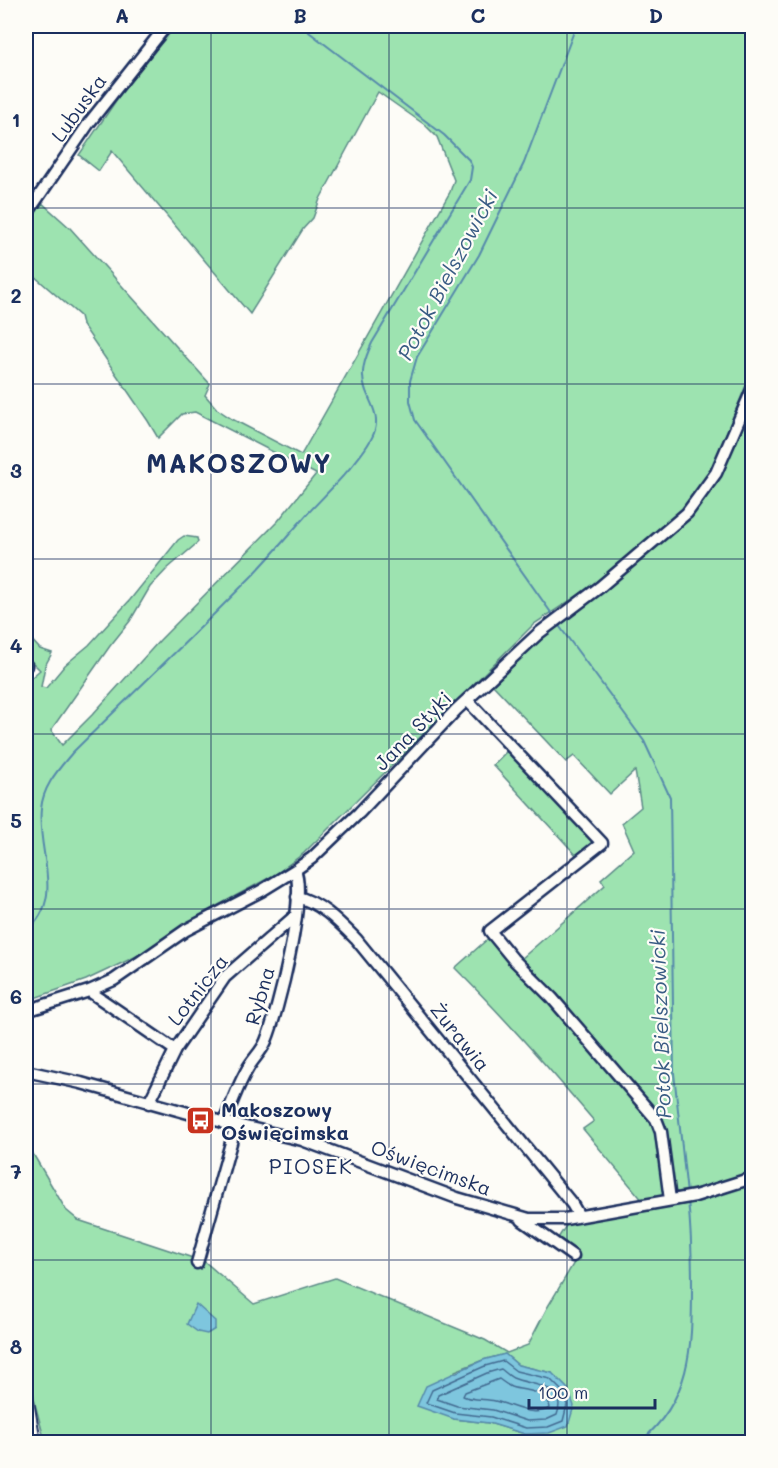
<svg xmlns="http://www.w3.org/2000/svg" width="778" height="1468" font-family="Mali,sans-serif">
	<rect width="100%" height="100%" fill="#fdfcf7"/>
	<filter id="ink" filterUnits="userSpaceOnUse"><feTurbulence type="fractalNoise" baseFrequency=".0167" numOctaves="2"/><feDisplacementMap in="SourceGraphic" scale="12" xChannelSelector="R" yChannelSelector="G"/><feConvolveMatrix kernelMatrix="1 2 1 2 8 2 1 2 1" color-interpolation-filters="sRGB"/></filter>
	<g filter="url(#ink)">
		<path fill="#9de3b0" stroke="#5c8987" stroke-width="1.5" fill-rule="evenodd" d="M 176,26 L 752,26 L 752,371 L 710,472 L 682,511 L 586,590 L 534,624 L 304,853 L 276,874 L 200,915 L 139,955 L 86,980 L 26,1001 L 26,682 L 40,670 L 26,656 L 26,634 L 40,649 L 52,653 L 45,666 L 41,687 L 46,688 L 65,665 L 89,645 L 130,600 L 178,540 L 184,536 L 197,538 L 198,542 L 195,545 L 167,569 L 150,587 L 130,621 L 110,646 L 51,730 L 62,745 L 92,715 L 160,640 L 278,521 L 316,474 L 195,412 L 182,414 L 158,438 L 148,421 L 82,324 L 80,316 L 26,269 L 26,229 L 42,203 L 70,228 L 210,384 L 205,395 L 217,409 L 232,419 L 301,455 L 450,192 L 454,180 L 437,137 L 425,125 L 378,92 L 320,199 L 313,218 L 303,229 L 250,314 L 112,151 L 99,171 L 79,155 L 132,77 Z
			M 752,398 L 752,942 L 749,945 L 746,972 L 752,990 L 752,1174 L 694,1189 L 672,1193 L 665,1125 L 643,1097 L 521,959 L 605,885 L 601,879 L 634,850 L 622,823 L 641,807 L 635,771 L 610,794 L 574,756 L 566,762 L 493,685 L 548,631 L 593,598 L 694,514 L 720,475 Z
			M 509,749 L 595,839 L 594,845 L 578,857 L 493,765 Z
			M 491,936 L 657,1126 L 665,1197 L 643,1201 L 583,1129 L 594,1121 C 549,1068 504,1017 455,968 Z
			M 26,1142 L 66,1210 L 78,1220 L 205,1262 L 254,1304 L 335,1278 L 485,1340 L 507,1353 L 528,1345 L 547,1308 L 578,1256 L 559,1241 L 558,1238 L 567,1224 L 573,1221 L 752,1182 L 752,1442 L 26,1442 L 44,1438 L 35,1404 L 26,1345 ZM 505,1354 L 518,1365 L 552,1373 L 525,1434 L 489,1423 L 454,1419 L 455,1371 L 483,1360 Z"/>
		<path fill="#7ec6de" stroke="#568aab" stroke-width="1.5" d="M 196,1304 L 215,1321 L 215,1329 L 207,1334 L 198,1332 L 187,1324 Z
			M 505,1354 L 518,1365 L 552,1373 L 568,1389 L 574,1406 L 568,1426 L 549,1433 L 525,1434 L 489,1423 L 454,1419 L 417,1406 L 426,1386 L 483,1360 Z"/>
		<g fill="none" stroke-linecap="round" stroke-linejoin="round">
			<path stroke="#436b91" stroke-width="1.5" d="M 503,1361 L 516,1371 L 550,1379 L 563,1392 L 567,1405 L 563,1421 L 548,1427 L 526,1428 L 491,1417 L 455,1413 L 426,1403 L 432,1390 L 485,1366 Z
				M 501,1369 C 505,1372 509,1376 513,1378 C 531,1386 568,1383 557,1415 L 546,1420 L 527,1421 L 493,1410 L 457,1406 L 437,1399 L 438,1395 L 487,1373 Z
				M 499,1379 C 503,1382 507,1385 511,1387 C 526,1392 548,1389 550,1408 C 532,1418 513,1405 495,1401 C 485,1399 472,1400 463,1396 L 465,1392 Z"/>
			<path stroke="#568aab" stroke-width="2" d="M 552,614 L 415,420 L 410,401 L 410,381 L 417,357 L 479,255 L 524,163 L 576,26
				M 557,623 L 644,741 L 670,797 L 674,1073 L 687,1194
				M 26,932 C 67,898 36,852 41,809 C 43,786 58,770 72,753 C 131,695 191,638 248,580 C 270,558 289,534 309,512 C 326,494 369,452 375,430 C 379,415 371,404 366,391 C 359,374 365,358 372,343 L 470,180 L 472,167 L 469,160 L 444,135 L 301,26
				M 640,1442 C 691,1399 692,1349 692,1287 C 692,1258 691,1229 688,1200"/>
			<defs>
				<path id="minor" d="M 26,215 L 89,123 L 166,26
					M 26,666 L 26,665
					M 467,700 L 602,843 L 490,931 L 513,959 L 552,998 L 656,1119 L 661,1132 L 670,1200
					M 297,897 C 320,902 340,923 356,939 L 572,1204 L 579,1216
					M 89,991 L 175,1050
					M 26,1011 L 89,991 L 114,980 L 186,930 L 261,891 L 295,870 L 312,858 L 359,813 L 456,710 L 539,633 L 600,587 L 687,513 L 716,473 L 752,390
					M 26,1071 L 81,1083 L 206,1118 L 302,1140 L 457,1198 L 529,1219 L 565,1219 L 695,1196 L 752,1178
					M 149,1103 L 175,1050 L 225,977 L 295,916
					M 224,1123 C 231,1104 238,1085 248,1068 C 253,1059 262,1051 266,1041 C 278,1012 307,897 295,870
					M 522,1220 L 573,1256
					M 197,1263 L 236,1125"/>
				<path id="secondary" d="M 26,1402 L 33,1442"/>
			</defs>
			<use href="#minor" stroke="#1b2f5e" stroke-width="15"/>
			<use href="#secondary" stroke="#1b2f5e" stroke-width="18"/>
			<use href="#minor" stroke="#fdfcf7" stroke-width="10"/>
			<use href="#secondary" stroke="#fdfcf7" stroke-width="14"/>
		</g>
	</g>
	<path fill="none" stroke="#1b2f5e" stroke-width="1.5" stroke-opacity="0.55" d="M 211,26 L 211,1442M 389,26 L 389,1442M 567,26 L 567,1442M 26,208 L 752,208M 26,384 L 752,384M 26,559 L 752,559M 26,734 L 752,734M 26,909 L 752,909M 26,1084 L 752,1084M 26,1260 L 752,1260"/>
	<defs>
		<symbol id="bus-square" viewBox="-11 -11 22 22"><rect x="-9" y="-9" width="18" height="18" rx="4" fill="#c8321e" stroke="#fdfcf7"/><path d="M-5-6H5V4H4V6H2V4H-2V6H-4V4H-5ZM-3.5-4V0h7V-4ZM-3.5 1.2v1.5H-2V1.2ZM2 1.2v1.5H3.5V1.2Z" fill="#fff"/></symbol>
	</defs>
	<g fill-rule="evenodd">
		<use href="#bus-square" x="184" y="1104" width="33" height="33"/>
	</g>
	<g text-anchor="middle" stroke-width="4.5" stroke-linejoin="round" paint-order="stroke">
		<g font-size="20" fill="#1b2f5e" stroke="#fdfcf7">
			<text transform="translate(79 108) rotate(-54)" y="7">Lubuska</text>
			<text transform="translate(413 731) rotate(-46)" y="7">Jana Styki</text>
			<text transform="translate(198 990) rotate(-52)" y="7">Lotnicza</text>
			<text transform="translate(260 996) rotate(-74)" y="7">Rybna</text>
			<text transform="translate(460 1037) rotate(51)" y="7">Żurawia</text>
			<text transform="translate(431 1168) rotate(20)" y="7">Oświęcimska</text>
		</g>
		<g font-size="20" font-weight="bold" fill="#1b2f5e" stroke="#fdfcf7" text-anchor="start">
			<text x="221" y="1117">Makoszowy<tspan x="221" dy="23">Oświęcimska</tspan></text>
		</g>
		<g font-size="21" font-style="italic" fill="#395c84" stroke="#fdfcf7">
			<text transform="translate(448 275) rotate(-62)" y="7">Potok Bielszowicki</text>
			<text transform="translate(661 1024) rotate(-92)" y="7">Potok Bielszowicki</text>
		</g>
		<g font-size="21" letter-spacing="1.5" fill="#1b2f5e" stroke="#fdfcf7">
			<text x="311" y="1174">PIOSEK</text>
		</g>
		<g font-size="26" font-weight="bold" letter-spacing="1.5" fill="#1b2f5e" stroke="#fdfcf7">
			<text x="239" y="473">MAKOSZOWY</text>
		</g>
	</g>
	<rect width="778" height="1468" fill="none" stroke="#fdfcf7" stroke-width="66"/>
	<path d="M529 1399v9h126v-9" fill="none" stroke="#1b2f5e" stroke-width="3"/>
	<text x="538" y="1399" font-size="18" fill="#1b2f5e" stroke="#fdfcf7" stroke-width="4.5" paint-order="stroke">100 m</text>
	<rect x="33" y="33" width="712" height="1402" fill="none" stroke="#1b2f5e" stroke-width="2"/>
	<g font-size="20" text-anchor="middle" font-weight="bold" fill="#1b2f5e">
		<text x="122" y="23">A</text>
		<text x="300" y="23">B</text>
		<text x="478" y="23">C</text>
		<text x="656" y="23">D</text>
		<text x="16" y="127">1</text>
		<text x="16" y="303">2</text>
		<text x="16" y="478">3</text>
		<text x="16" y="653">4</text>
		<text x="16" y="828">5</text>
		<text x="16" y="1004">6</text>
		<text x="16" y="1179">7</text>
		<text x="16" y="1354">8</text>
	</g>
</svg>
